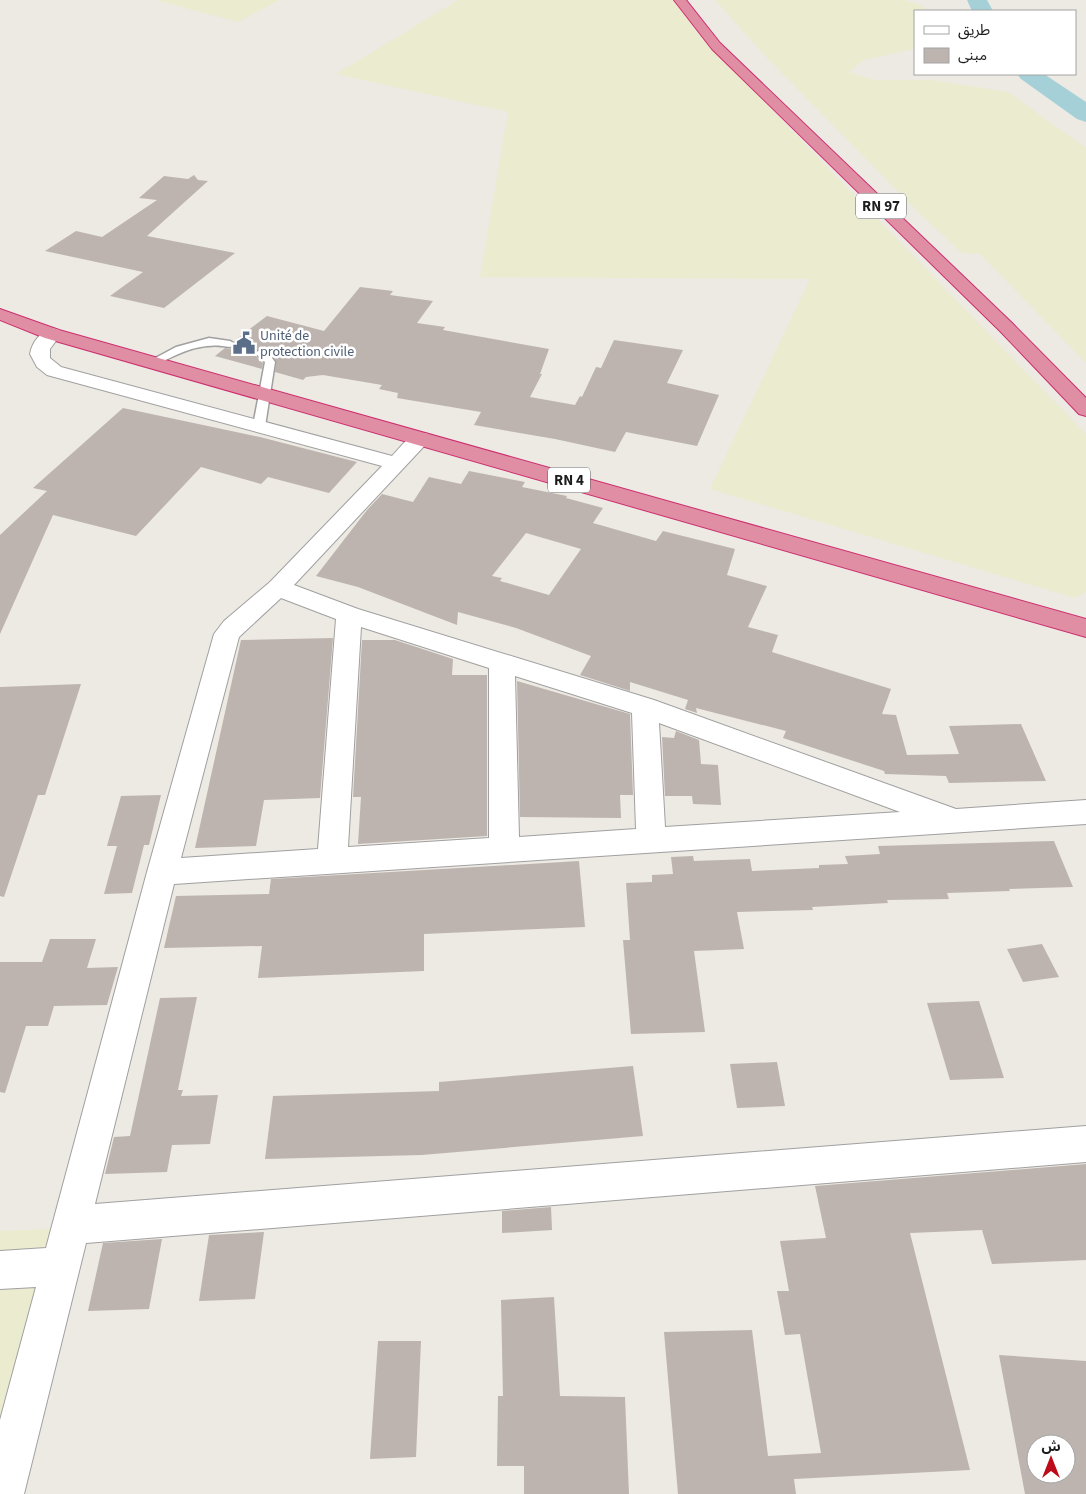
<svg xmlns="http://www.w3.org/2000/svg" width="1086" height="1494" font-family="'Source Sans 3','Noto Sans Arabic',sans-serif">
	<rect width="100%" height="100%" fill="#ede9e3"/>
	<path fill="#ebebcf" d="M 156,0 L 280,0 L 238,22 Z
		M 458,0 L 676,0 L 708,44 L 1086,434 L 1086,592 L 1075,598 L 710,489 L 810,279 L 480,277 L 508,112 L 336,74 Z
		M 715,0 L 904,0 L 923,6 L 928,11 L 915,11 L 915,49 L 864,60 L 849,72 L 874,80 L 932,80 L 1008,92 L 1086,148 L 1086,363 L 980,254 L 962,253 L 918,212 L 769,60 Z
		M 63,1228 L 0,1468 L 0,1231 Z"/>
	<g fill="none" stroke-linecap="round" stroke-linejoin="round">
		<path fill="#a5d0d8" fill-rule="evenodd" d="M 967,0 L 987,0 L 993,11 L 972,11 Z
			M 1017,74 L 1044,74 L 1086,102 L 1086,122 L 1077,119 L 1021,79 Z"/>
	</g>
	<path fill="#bdb4af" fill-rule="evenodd" d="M 194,175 L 198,180 L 208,181 L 147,236 L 235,253 L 164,308 L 110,296 L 143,272 L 45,251 L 76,231 L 102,237 L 157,200 L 139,198 L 164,176 L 188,179 Z
		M 360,287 L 393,291 L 390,295 L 433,301 L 417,323 L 445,327 L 443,330 L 549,349 L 540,374 L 542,374 L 530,397 L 575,405 L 580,396 L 582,397 L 596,367 L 601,368 L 614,340 L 683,350 L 667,383 L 719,395 L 697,446 L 626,432 L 615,452 L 555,439 L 474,425 L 481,412 L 397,398 L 398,393 L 379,389 L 382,385 L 323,375 L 306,377 L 303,380 L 275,372 L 276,361 L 270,353 L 261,348 L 253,353 L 263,363 L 262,369 L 215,356 L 225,348 L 231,349 L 236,346 L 237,343 L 234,341 L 267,316 L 324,331 Z
		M 123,408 L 260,437 L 357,462 L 329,493 L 268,477 L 261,484 L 201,467 L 136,536 L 53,515 L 0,634 L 0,535 L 47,491 L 33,488 Z
		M 469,471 L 525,482 L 522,487 L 567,496 L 566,498 L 603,508 L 593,523 L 656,541 L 663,531 L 735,549 L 727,575 L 767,586 L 748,627 L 778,635 L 772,652 L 891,689 L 882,714 L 896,715 L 907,755 L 959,754 L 949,726 L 1021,724 L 1046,781 L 949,783 L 946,776 L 885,774 L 884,771 L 783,738 L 786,731 L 696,708 L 697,713 L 685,709 L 688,700 L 630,682 L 630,691 L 580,675 L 591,656 L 516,628 L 458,612 L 457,625 L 358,587 L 316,576 L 367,510 L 382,494 L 413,502 L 429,477 L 461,484 ZM 526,533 L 581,549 L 549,595 L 500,581 L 502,578 L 492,576 Z
		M 333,638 L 320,798 L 264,800 L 256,846 L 195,848 L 241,640 Z
		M 362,640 L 395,640 L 453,659 L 452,675 L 487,675 L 487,836 L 358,844 L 361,797 L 353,797 Z
		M 517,681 L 630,714 L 633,795 L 620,795 L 621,818 L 520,817 Z
		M 81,684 L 45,795 L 38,795 L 4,897 L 0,896 L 0,687 Z
		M 676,731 L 699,740 L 701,764 L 718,765 L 721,805 L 693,804 L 692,796 L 665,796 L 662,737 L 674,738 Z
		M 161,795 L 149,845 L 144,845 L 132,893 L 104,894 L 117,846 L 107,846 L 121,796 Z
		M 1054,841 L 1073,887 L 1009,889 L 1010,891 L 947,893 L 949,899 L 887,900 L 888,903 L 812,907 L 813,910 L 737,912 L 744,949 L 694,951 L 705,1032 L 631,1034 L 623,940 L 630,940 L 626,883 L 652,882 L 652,875 L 673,874 L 671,857 L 693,856 L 694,861 L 750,859 L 752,871 L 819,868 L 819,865 L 848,864 L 845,856 L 880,854 L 878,846 Z
		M 579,861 L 585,927 L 424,934 L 424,971 L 258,978 L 262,946 L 164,948 L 176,896 L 269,894 L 271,879 Z
		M 50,939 L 96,939 L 87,968 L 118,967 L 107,1005 L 54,1006 L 48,1026 L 26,1026 L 5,1093 L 0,1092 L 0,962 L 42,962 Z
		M 1042,944 L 1059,977 L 1023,982 L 1007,949 Z
		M 197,997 L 178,1090 L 183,1090 L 181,1096 L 218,1095 L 210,1144 L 172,1145 L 167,1172 L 105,1174 L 114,1137 L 130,1136 L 160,998 Z
		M 979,1001 L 1004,1078 L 950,1080 L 927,1003 Z
		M 777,1062 L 785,1106 L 737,1108 L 730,1064 Z
		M 633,1066 L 643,1136 L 422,1155 L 265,1159 L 273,1096 L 439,1091 L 439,1082 Z
		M 1086,1164 L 1086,1260 L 992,1264 L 982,1230 L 910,1233 L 970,1470 L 794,1479 L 796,1494 L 678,1494 L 664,1332 L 752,1330 L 768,1456 L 821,1453 L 800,1334 L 785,1335 L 777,1291 L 789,1291 L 780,1241 L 826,1238 L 815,1186 Z
		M 551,1207 L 552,1230 L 502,1233 L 502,1211 Z
		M 264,1232 L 255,1299 L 199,1301 L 209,1235 Z
		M 162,1239 L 149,1309 L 88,1311 L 103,1243 Z
		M 554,1297 L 560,1396 L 625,1397 L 629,1494 L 524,1494 L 524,1466 L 497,1466 L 498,1396 L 503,1396 L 501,1300 Z
		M 378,1341 L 421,1341 L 416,1457 L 370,1459 Z
		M 999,1355 L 1086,1361 L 1086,1494 L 1025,1494 ZM 1036,1444 L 1066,1444 L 1066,1474 L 1036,1474 Z"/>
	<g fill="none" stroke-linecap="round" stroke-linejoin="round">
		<defs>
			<path id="lane" d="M 209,338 L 230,341 L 235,344 L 230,347 C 201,341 180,353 155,365 L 151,366 L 146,363 L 176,347 Z
				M 260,350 L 269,354 L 275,362 L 265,426 L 259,429 L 253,426 L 265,362 L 255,353 Z"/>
			<path id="street" d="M 52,328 L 59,330 L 61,334 L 50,349 L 50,358 L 61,367 L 392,456 C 403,445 412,429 428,434 L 431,438 L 428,442 L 294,585 L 358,609 L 654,700 L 956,809 L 1086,800 L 1086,824 L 174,884 L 95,1204 L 1086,1126 L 1086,1162 L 86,1243 L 24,1494 L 0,1494 L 0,1420 L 36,1287 L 0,1289 L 0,1251 L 46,1248 L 147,872 L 214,634 L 224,621 L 270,582 L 382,466 L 47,375 L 37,367 L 30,354 C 32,342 41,331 52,328 ZM 281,598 L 336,619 L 318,849 L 181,858 L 239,637 ZM 361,627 L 489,668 L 489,838 L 348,847 ZM 515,676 L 632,713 L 636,829 L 519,837 ZM 659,723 L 900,812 L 665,827 Z"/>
			<path id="highway" d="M 674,0 L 686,0 L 720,43 L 1012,323 L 1086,398 L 1086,416 L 1079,414 L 1000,331 L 712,49 Z
				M 0,309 L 59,330 L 1086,619 L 1086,637 L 45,338 L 0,320 Z"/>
		</defs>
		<use href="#lane" stroke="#a0a0a0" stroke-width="3"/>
		<use href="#street" stroke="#a0a0a0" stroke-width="2"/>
		<use href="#highway" stroke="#cc2e70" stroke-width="2"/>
		<use href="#lane" fill="#fff" fill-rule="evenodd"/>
		<use href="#street" fill="#fff" fill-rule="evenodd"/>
		<use href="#highway" fill="#e08ea3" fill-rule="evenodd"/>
	</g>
	<defs>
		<symbol id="civic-bare" viewBox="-9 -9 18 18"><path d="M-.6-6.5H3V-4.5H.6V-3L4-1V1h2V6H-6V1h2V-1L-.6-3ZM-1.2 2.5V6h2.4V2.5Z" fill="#5c6f8a" stroke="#fff" stroke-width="2.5" paint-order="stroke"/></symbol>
	</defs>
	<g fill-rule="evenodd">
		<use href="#civic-bare" x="228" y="327" width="32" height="32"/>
	</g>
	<g text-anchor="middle" stroke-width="5" stroke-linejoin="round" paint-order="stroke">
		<g font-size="14" fill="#4e5e75" stroke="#fff" text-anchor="start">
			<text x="260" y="340">Unité de<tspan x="260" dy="16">protection civile</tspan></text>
		</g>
		<g fill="#fff" stroke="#606060" stroke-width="1">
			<rect x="856" y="193.5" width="50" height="25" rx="4"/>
			<rect x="548" y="467.5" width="42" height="25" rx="4"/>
		</g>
		<g font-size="15" font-weight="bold" fill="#1c1c1c">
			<text x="881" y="211">RN 97</text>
			<text x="569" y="485">RN 4</text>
		</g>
	</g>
	<rect x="914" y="10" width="162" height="65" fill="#ffffff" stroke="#a4a4a4"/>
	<rect x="924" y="26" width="25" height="8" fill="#ffffff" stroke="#a4a4a4"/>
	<text x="958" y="35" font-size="15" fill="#1c1c1c">طريق</text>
	<rect x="924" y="48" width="25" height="15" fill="#bdb4af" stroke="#a4a4a4"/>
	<text x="958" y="60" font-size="15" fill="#1c1c1c">مبنى</text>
	<g transform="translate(1051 1459)"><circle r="24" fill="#ffffff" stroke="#a4a4a4"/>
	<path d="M0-4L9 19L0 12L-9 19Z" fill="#bc0c19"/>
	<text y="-8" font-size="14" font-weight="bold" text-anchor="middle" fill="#1c1c1c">ش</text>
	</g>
</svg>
